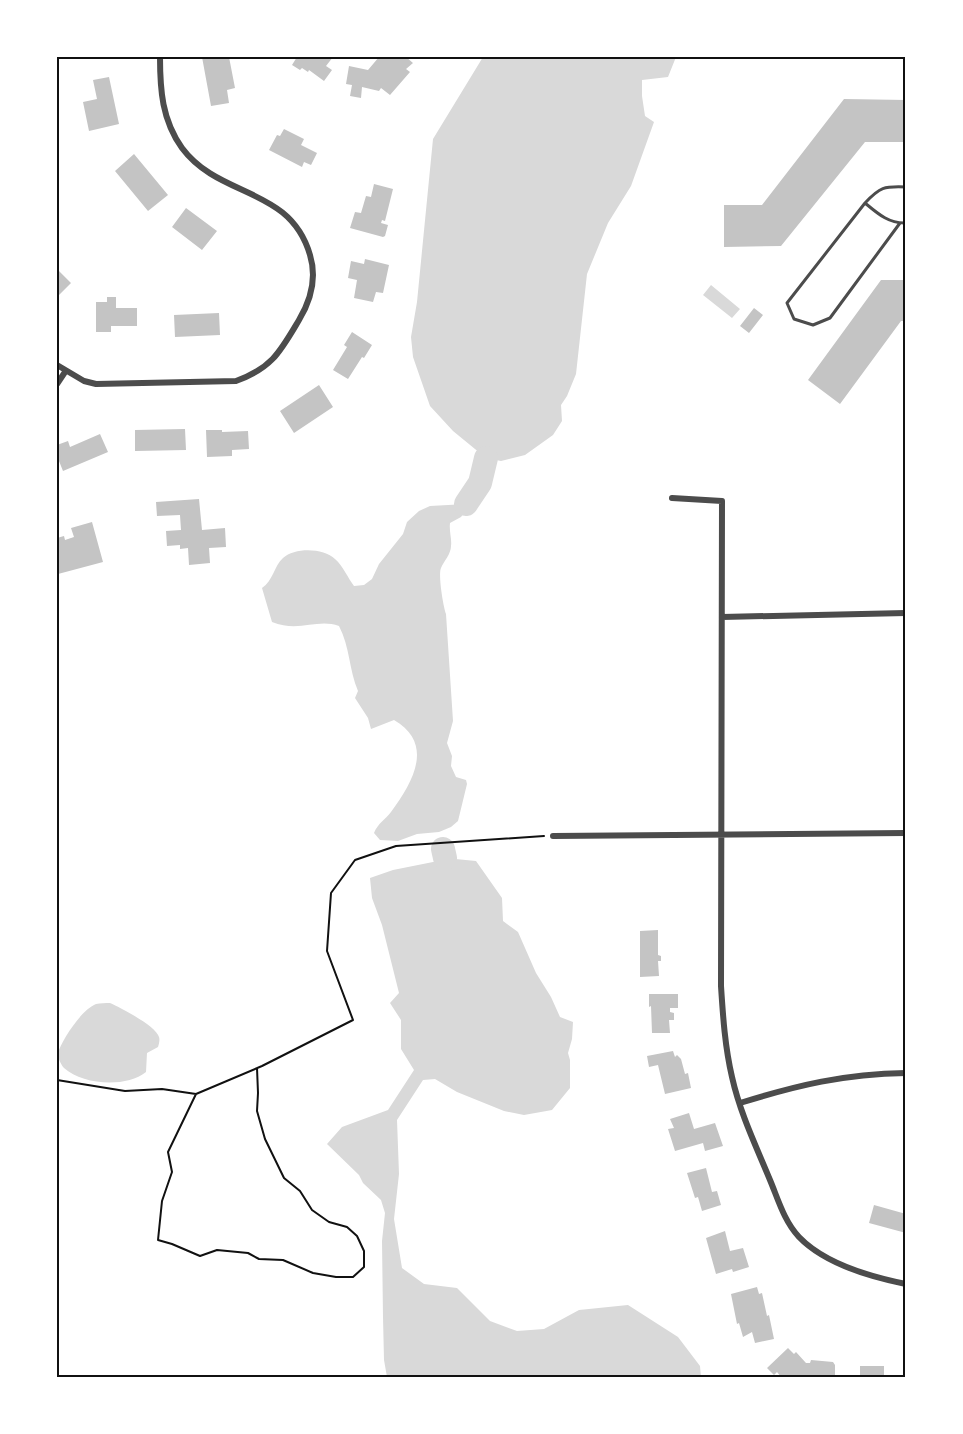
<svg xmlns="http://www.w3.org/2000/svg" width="963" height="1434" font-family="'Fira Sans Condensed',sans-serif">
	<rect width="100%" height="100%" fill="#fff"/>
	<path fill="#d9d9d9" d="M 483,57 L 676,57 L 668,77 L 642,80 L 642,96 L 645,116 L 654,122 L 631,186 L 608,223 L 587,274 L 576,374 L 567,396 L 561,405 L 562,421 L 553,435 L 525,455 L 501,461 L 486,458 L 453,431 L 430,406 L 413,357 L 411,337 L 417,302 L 433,139 Z
		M 711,285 L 740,309 L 732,318 L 703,295 Z
		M 466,504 L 467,509 L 461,517 L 450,523 C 449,532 452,539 451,546 C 451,554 444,561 441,568 C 438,574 443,605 446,614 L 453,721 L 447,743 L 452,756 L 451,766 L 456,777 L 466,780 L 467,784 L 458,821 L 451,827 L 439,832 L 417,834 L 398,841 L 380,840 L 374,833 C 378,823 385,820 391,812 C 413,782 435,744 394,720 L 371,729 L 368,718 L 355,698 L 358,691 C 349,670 350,647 339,626 C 317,618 299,633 272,622 L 262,588 C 273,581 274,566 283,558 C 295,547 324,548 335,559 C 343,566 348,578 354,586 L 364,585 L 372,579 L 379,564 L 403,534 L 407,522 L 419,511 L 430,506 Z
		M 445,858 L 476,861 L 502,898 L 503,921 L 518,932 L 536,973 L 551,997 L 560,1017 L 573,1022 L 572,1039 L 568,1053 L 570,1060 L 570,1088 L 552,1110 L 524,1115 L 504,1111 L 457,1092 L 435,1079 L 423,1080 L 397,1120 L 399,1174 L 394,1219 L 402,1268 L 424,1284 L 457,1288 L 490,1321 L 517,1331 L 544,1329 L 579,1310 L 628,1305 L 678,1337 L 700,1366 L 701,1377 L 387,1377 L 384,1360 L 383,1317 L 382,1241 L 385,1213 L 381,1200 L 363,1183 L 359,1175 L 327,1144 L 342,1127 L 388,1110 L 414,1070 L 401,1049 L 401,1020 L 390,1003 L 399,993 L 382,925 L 372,898 L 370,878 L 393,870 L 438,861 Z
		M 110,1003 C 121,1008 156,1026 159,1037 C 160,1040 159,1044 158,1047 L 147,1053 L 146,1072 C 126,1088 83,1085 64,1068 C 61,1065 59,1059 57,1055 C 62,1040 81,1010 96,1004 C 100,1003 106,1003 110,1003 Z"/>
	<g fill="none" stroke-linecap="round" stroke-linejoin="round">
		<path stroke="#d9d9d9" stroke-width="24" d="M 466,504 L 480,483 L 486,458
			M 443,849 L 445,858"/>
	</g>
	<path fill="#c4c4c4" d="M 202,57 L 229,57 L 235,88 L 227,90 L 229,103 L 211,106 Z
		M 297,57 L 333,57 L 326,66 L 332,70 L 324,81 L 309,70 L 308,72 L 302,68 L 300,70 L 292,65 Z
		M 379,57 L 406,57 L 413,63 L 406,69 L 410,72 L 390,95 L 381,88 L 379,91 L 362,87 L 361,98 L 350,96 L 352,85 L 346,84 L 349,66 L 368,70 Z
		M 109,77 L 119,124 L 89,131 L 83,102 L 97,99 L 93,80 Z
		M 844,99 L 906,100 L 906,142 L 865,142 L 781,246 L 724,247 L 724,205 L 762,205 Z
		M 284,129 L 304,139 L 301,145 L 317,153 L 311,165 L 304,162 L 302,167 L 269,150 L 277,135 L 280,136 Z
		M 134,154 L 168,195 L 148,211 L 115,171 Z
		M 374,184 L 393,189 L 385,221 L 382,220 L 381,223 L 388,225 L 385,236 L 383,237 L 350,228 L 355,212 L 361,213 L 366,196 L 371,197 Z
		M 186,208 L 217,231 L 202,250 L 172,227 Z
		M 365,259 L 389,265 L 383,293 L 376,292 L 373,302 L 354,298 L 357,280 L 348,278 L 351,261 L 364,264 Z
		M 57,269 L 71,283 L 57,297 Z
		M 881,280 L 906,280 L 906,321 L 901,321 L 840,404 L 808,380 Z
		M 107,297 L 116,297 L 116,308 L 137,308 L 137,326 L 111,326 L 111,332 L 96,332 L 96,302 L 107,302 Z
		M 754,308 L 763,315 L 749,333 L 740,326 Z
		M 219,313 L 220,335 L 175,337 L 174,315 Z
		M 352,332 L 372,345 L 364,358 L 362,357 L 348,379 L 333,370 L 347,347 L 344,345 Z
		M 319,385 L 333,407 L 294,433 L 280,411 Z
		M 185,429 L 186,450 L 135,451 L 135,430 Z
		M 206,430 L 222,430 L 222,432 L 248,431 L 249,449 L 232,450 L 232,456 L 207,457 Z
		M 100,434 L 108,452 L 63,471 L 57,456 L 57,445 L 68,441 L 70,447 Z
		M 199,499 L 202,530 L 225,528 L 226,547 L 209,548 L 210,563 L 189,565 L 188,548 L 180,549 L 180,545 L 167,546 L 166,531 L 181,530 L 180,515 L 157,516 L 156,502 Z
		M 92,522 L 103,562 L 58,574 L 57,538 L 64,536 L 65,540 L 74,537 L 71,528 Z
		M 658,930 L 658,955 L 661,956 L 661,961 L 658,961 L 659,976 L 640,977 L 640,931 Z
		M 649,994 L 678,994 L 678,1008 L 670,1008 L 670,1012 L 674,1013 L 674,1020 L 669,1020 L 670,1033 L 652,1033 L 651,1006 L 649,1007 Z
		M 673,1051 L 675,1057 L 677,1055 L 681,1059 L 685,1074 L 688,1073 L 691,1088 L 665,1094 L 658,1065 L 649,1067 L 647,1056 Z
		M 689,1113 L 694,1129 L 715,1123 L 723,1146 L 705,1151 L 703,1143 L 675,1151 L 668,1129 L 674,1128 L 670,1119 Z
		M 706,1168 L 712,1192 L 717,1191 L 721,1205 L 702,1211 L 698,1197 L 695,1198 L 687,1173 Z
		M 874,1205 L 906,1214 L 906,1233 L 869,1223 Z
		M 725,1231 L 730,1251 L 743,1248 L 749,1267 L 733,1272 L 732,1269 L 716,1274 L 706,1238 Z
		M 757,1287 L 759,1294 L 762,1293 L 767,1316 L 769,1315 L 774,1339 L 755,1343 L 752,1332 L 743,1337 L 739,1323 L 737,1324 L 731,1294 Z
		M 788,1348 L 794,1354 L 796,1352 L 806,1363 L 810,1363 L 811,1360 L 833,1362 L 835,1365 L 835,1377 L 781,1377 L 777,1372 L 774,1375 L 767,1368 Z
		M 860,1366 L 884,1366 L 884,1377 L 860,1377 Z"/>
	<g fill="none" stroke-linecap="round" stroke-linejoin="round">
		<path stroke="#111" stroke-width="2" d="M 57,1080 L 125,1091 L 162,1089 L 196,1094 L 262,1066 L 353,1020 L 327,951 L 331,893 L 355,860 L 396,846 L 544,836
			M 196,1094 L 168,1152 L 172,1172 L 162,1201 L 158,1240 L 172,1244 L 200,1256 L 217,1250 L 248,1253 L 259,1259 L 283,1260 L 313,1273 L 336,1277 L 353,1277 L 364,1267 L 364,1251 L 357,1236 L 347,1227 L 329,1222 L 312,1210 L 300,1191 L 284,1178 L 265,1139 L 257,1111 L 258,1093 L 257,1068"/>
		<path stroke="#4c4c4c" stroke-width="3" d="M 865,203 C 877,213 889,224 906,223
			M 900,223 L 830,318 L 813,325 L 794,319 L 787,303 L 865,203 C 880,187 884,186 906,187"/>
		<path stroke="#4c4c4c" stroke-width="6" d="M 57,365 L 84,381 L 96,384 L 236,381 C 272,368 280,352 299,320 C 311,300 317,278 310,255 C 290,186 220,199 182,148 C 162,120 160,90 160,57
			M 57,384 L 65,372
			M 672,498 L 722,501 L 721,986 C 723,1017 725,1047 732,1077 C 740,1113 756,1146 770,1180 C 778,1199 784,1221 799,1237 C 824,1263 871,1277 906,1284
			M 722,617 L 906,613
			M 553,836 L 906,833
			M 740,1103 C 798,1085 844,1074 906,1073"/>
	</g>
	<rect width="963" height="1434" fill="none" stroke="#ffffff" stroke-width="117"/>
	<rect x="58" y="58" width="846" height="1318" fill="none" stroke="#111" stroke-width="2"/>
</svg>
